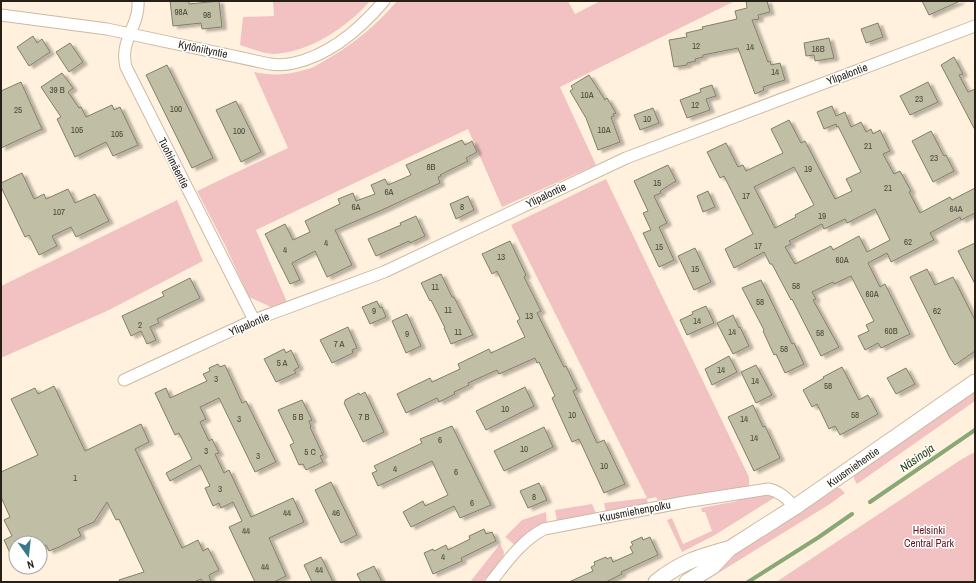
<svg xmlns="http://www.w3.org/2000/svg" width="976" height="583" font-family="'Archivo Narrow',sans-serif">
	<defs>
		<filter id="shadow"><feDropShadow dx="4.5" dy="2.5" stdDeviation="1" flood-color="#0004"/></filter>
	</defs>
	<rect width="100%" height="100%" fill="#fff1de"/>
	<path fill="#f2c2c2" d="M 273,1 L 370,1 C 348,27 308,53 273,54 C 264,54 249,48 240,45 L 243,17 L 274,16 Z
		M 397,1 L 568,1 L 575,14 L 600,1 L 735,1 L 560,87 L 596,165 L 502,207 L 468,129 L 256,230 L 287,302 L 273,308 L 249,297 L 225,245 L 197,191 L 288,148 L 254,72 C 273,76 289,75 308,69 C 313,68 319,64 324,61 C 351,46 377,25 397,1 Z
		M 606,179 L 749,477 L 749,486 L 659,502 L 656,497 L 647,499 L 648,503 L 606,513 L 604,503 L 647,498 L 511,225 Z
		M 177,200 L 203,261 L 109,310 L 1,358 L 1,286 Z
		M 975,389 L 975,401 L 857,484 L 854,479 L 854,475 Z
		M 975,452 L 975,582 L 776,582 L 962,459 Z
		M 835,488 L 840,488 L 845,493 L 830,504 L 704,582 L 702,579 L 716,571 L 744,547 Z
		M 767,494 L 774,498 L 715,535 L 682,552 L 667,520 L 672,518 L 683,544 L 712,531 L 705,512 L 702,512 L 701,508 L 737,501 L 743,497 Z
		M 592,504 L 596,513 L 557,521 L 555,510 Z
		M 546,512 L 547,524 L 527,534 L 515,545 L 505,537 L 522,520 Z
		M 500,544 L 504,552 L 503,558 L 483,582 L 470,582 Z"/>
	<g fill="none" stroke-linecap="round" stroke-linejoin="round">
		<path stroke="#8aa776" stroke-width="4" d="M 870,502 L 975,430
			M 748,582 L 819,537 L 852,514"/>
	</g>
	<path fill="#c0bea4" stroke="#817f66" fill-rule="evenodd" filter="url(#shadow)" d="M 170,1 L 189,1 L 189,4 L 219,1 L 222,27 L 202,29 L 201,23 L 173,26 Z
		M 746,1 L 767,1 L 770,12 L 758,15 L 759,19 L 752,20 L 768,62 L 770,61 L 771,65 L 780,63 L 785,80 L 763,87 L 764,90 L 755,94 L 738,48 L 703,55 L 703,57 L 695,59 L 696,61 L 687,63 L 687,65 L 674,67 L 669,40 L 687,37 L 686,33 L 703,29 L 702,27 L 737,19 L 735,11 L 747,8 Z
		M 922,1 L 960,1 L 929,15 Z
		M 878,23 L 883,37 L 866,43 L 861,29 Z
		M 33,36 L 37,43 L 42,39 L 50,52 L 29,66 L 17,47 Z
		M 829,38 L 834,58 L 815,61 L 814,55 L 806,56 L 804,43 Z
		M 70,43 L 83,62 L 69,72 L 56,52 Z
		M 954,57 L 963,74 L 959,75 L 968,92 L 975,89 L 975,130 L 941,65 Z
		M 167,65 L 213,158 L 192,168 L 146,75 Z
		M 62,73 L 73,88 L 68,92 L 79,108 L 81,107 L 86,117 L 112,105 L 114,110 L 120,107 L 138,145 L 113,156 L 106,142 L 75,157 L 57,119 L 61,117 L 41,87 Z
		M 589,75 L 605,100 L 607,98 L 616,113 L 613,114 L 614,116 L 611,117 L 620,142 L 598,150 L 586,118 L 570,91 L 573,89 L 571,86 Z
		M 21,82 L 42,129 L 1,148 L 1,91 Z
		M 928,82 L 938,102 L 910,115 L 900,96 Z
		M 712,85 L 716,96 L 706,99 L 710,110 L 687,118 L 680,100 L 701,92 L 700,89 Z
		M 236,101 L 261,152 L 241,162 L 216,110 Z
		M 832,106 L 836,116 L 845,112 L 851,127 L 861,122 L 866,132 L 871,129 L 873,134 L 880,130 L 890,151 L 883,154 L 894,174 L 900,171 L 911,191 L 909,192 L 920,213 L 950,197 L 952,200 L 975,188 L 975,213 L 961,220 L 960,217 L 930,233 L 934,240 L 891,262 L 887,253 L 868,263 L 880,287 L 885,284 L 910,334 L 881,348 L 878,343 L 865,350 L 858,336 L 869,331 L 866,325 L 874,321 L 851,276 L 834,284 L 833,282 L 812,292 L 816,299 L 813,300 L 839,347 L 821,356 L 792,299 L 791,300 L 772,264 L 770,264 L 764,252 L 734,268 L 725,249 L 753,234 L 724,176 L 720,178 L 707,152 L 726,143 L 738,167 L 743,165 L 746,171 L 783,153 L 771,129 L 789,120 L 801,143 L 805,141 L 835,199 L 852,191 L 846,179 L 861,172 L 838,126 L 837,127 L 836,124 L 824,129 L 817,112 ZM 794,167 L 814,205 L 795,215 L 796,217 L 775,228 L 754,187 ZM 875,209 L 890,240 L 867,252 L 859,236 L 833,250 L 831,246 L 795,264 L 785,247 L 791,244 L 789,241 L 822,224 L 824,229 L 845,219 L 847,223 Z
		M 653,108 L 659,123 L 640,130 L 634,115 Z
		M 931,131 L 944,156 L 946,155 L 954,171 L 933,182 L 912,141 Z
		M 462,140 L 465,145 L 472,141 L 477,152 L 466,158 L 468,161 L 440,175 L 441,176 L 438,177 L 440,183 L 382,210 L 335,230 L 352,265 L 327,277 L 315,251 L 292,263 L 300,280 L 290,284 L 265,234 L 285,224 L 293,240 L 310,232 L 305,221 L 340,204 L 338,199 L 353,193 L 356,201 L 375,194 L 371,185 L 385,179 L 388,185 L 411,175 L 406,165 Z
		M 668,165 L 676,181 L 660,191 L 661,193 L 654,196 L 667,223 L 659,227 L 674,260 L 659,267 L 643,233 L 651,230 L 643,213 L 648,211 L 634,181 Z
		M 22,173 L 34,199 L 44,194 L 46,199 L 68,189 L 75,203 L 95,194 L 109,221 L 76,237 L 71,227 L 52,236 L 57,246 L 39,255 L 29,235 L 25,237 L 1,187 L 1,183 Z
		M 708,191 L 715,207 L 703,212 L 697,196 Z
		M 468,196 L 474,210 L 456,219 L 450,204 Z
		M 416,216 L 425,236 L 410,243 L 409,241 L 376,256 L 368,239 L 401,225 L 400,223 Z
		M 510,241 L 526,275 L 524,277 L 541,311 L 537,313 L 564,367 L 566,366 L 577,389 L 573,391 L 597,443 L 604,440 L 625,484 L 604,493 L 579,439 L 572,442 L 552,398 L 555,396 L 539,362 L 537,363 L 535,358 L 499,374 L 497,370 L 468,383 L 469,385 L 454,392 L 455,394 L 439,402 L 437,398 L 406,413 L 397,394 L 430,378 L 432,382 L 460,369 L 458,364 L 489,349 L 491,353 L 525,337 L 517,321 L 520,319 L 497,271 L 492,274 L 482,254 Z
		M 975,243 L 975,284 L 958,251 Z
		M 695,248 L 711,282 L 694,290 L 678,256 Z
		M 927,269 L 935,285 L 953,277 L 975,320 L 975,351 L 955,365 L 950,358 L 910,277 Z
		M 441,274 L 452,297 L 454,297 L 473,335 L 451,344 L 444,328 L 445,328 L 431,300 L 430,301 L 421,283 Z
		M 190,278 L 200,298 L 157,319 L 159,323 L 150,327 L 156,340 L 147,344 L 141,331 L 131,336 L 122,316 L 164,296 L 162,292 Z
		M 761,280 L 792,344 L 794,343 L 804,364 L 785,373 L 776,354 L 774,355 L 763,331 L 764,330 L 742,288 Z
		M 377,301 L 380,308 L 382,307 L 386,317 L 370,324 L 362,307 Z
		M 706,306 L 714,323 L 687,335 L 680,320 L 693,314 L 692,312 Z
		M 407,314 L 421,346 L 406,353 L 392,321 Z
		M 733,315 L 739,328 L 740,327 L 749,346 L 733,354 L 717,323 Z
		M 348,327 L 357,348 L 352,350 L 353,353 L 332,363 L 320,340 Z
		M 284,349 L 286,353 L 291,350 L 299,367 L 294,370 L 296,373 L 276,382 L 264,359 Z
		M 729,356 L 737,372 L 712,385 L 705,369 Z
		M 218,364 L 220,367 L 225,365 L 242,403 L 246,401 L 276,462 L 255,472 L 219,398 L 200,407 L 206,419 L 200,422 L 209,441 L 212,439 L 219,453 L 215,454 L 224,473 L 229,470 L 251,517 L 293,498 L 304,522 L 269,538 L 286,576 L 274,582 L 255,582 L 229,527 L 242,521 L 233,502 L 221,508 L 219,503 L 213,506 L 205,488 L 210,486 L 200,465 L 170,481 L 166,473 L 192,459 L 179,433 L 175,435 L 155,393 L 166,388 L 170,398 L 207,381 L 203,374 L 210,371 L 209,368 Z
		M 756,365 L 772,395 L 756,403 L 741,372 Z
		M 842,367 L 859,400 L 868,395 L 878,414 L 840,435 L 835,426 L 829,429 L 817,404 L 812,407 L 803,390 L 824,378 L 823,377 Z
		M 906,368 L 915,384 L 896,394 L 887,378 Z
		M 54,386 L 85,451 L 141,424 L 149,442 L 135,449 L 182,548 L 198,540 L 203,551 L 208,548 L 219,570 L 209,575 L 211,582 L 203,582 L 201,579 L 194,582 L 120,582 L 119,580 L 144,572 L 119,519 L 116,520 L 107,502 L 94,522 L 78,529 L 81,536 L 59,547 L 49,551 L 46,545 L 40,548 L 40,543 L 16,543 L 16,566 L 4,540 L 12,536 L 4,520 L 10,517 L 1,497 L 1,472 L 38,455 L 11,399 L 35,388 L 38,394 Z
		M 525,387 L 534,406 L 486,430 L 476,411 Z
		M 365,392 L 384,432 L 363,442 L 344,403 L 345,402 L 345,400 L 359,393 L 360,395 Z
		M 302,400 L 312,420 L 309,421 L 311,427 L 310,427 L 323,455 L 320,456 L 323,462 L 306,470 L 303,464 L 299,465 L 290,445 L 294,443 L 278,410 Z
		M 753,405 L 763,427 L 765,426 L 780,458 L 754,471 L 728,417 Z
		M 452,426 L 491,505 L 460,518 L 454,506 L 411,527 L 403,512 L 423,501 L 425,506 L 448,495 L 432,461 L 378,486 L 372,473 L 377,471 L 374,466 L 422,443 L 420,439 Z
		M 544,427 L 553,447 L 504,471 L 494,451 Z
		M 331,482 L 357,535 L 341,543 L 315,490 Z
		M 539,483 L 547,500 L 528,508 L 520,491 Z
		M 484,529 L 486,534 L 492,532 L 496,541 L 461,558 L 462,561 L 433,574 L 424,553 L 433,549 L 434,551 L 446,545 L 448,550 L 470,539 L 469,536 Z
		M 642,537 L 643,540 L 650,537 L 658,555 L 621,572 L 622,574 L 606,582 L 569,582 L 593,571 L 591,567 L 595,565 L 594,562 L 606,557 L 607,559 L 611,557 L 613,562 L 633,553 L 630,547 L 633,545 L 631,542 Z
		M 321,557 L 326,567 L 333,582 L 312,582 L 304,565 Z
		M 374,566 L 382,582 L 361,582 L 357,574 Z"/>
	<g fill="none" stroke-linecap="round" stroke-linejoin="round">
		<defs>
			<path id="minor" d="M 138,1 C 140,26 119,40 126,67 L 254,320
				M 1,15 L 107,29 L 270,64 C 278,65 286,65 294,63 C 330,55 361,28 384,1
				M 124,380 L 254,320 L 384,272 L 626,158 L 975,26
				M 491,582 C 507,562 521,541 544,529 L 685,502 L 768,489 C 780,491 787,499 795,507"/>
			<path id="secondary" d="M 656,582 C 681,562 699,557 728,549
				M 687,582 L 713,566 L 729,549 L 795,507 L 975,382"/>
		</defs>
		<use href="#minor" stroke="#cbbaa3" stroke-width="13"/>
		<use href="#secondary" stroke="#cbbaa3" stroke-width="17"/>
		<use href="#minor" stroke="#fff" stroke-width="11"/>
		<use href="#secondary" stroke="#fff" stroke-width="15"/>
	</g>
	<g text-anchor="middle" stroke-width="3" stroke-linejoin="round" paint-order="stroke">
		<g font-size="9" fill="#4c483a">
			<text x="181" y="15">98A</text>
			<text x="207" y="18">98</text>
			<text x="696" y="49">12</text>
			<text x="750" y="50">14</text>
			<text x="818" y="52">16B</text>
			<text x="775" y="75">14</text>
			<text x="57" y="93">39 B</text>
			<text x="587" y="98">10A</text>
			<text x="919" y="102">23</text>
			<text x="695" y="108">12</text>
			<text x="176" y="112">100</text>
			<text x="18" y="113">25</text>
			<text x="647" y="122">10</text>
			<text x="77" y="133">105</text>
			<text x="604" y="133">10A</text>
			<text x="239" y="134">100</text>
			<text x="117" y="137">105</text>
			<text x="868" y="149">21</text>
			<text x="934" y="161">23</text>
			<text x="431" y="170">8B</text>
			<text x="808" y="172">19</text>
			<text x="657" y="186">15</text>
			<text x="888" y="191">21</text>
			<text x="389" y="195">6A</text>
			<text x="746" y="199">17</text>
			<text x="356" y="210">6A</text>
			<text x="462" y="210">8</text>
			<text x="956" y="212">64A</text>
			<text x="59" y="215">107</text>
			<text x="822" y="219">19</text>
			<text x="908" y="245">62</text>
			<text x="326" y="246">4</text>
			<text x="758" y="249">17</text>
			<text x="659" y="250">15</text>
			<text x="285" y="253">4</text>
			<text x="501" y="260">13</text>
			<text x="842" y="263">60A</text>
			<text x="695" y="272">15</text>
			<text x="796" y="289">58</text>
			<text x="435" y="290">11</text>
			<text x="872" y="297">60A</text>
			<text x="760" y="305">58</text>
			<text x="448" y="313">11</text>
			<text x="374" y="314">9</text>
			<text x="937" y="314">62</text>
			<text x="529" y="319">13</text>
			<text x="697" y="324">14</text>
			<text x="140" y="328">2</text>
			<text x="891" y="334">60B</text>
			<text x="458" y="335">11</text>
			<text x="732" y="335">14</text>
			<text x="820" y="336">58</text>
			<text x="407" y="337">9</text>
			<text x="339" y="347">7 A</text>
			<text x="784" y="352">58</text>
			<text x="282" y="366">5 A</text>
			<text x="721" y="373">14</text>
			<text x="216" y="382">3</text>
			<text x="755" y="384">14</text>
			<text x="828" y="389">58</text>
			<text x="505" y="412">10</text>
			<text x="572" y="418">10</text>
			<text x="855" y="418">58</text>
			<text x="298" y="420">5 B</text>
			<text x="364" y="420">7 B</text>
			<text x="239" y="422">3</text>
			<text x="744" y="422">14</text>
			<text x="754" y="441">14</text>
			<text x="440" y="443">6</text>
			<text x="524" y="452">10</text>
			<text x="206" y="454">3</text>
			<text x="310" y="455">5 C</text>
			<text x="258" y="459">3</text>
			<text x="604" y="469">10</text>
			<text x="395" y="472">4</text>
			<text x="456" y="475">6</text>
			<text x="75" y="481">1</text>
			<text x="220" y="492">3</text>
			<text x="534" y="500">8</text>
			<text x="472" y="506">6</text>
			<text x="287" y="516">44</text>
			<text x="336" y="516">46</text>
			<text x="246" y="534">44</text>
			<text x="443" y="560">4</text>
			<text x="265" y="570">44</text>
			<text x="319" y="573">44</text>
		</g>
		<g font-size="11" fill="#262017" stroke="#fff">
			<text transform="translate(203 49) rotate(12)" y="4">Kytöniityntie</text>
			<text transform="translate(847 74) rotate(-21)" y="4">Ylipalontie</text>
			<text transform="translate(174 163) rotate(63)" y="4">Tuohimäentie</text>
			<text transform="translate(546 195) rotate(-26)" y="4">Ylipalontie</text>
			<text transform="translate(249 324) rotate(-23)" y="4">Ylipalontie</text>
			<text transform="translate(853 467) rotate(-35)" y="4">Kuusmiehentie</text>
			<text transform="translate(635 511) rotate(-11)" y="4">Kuusmiehenpolku</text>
		</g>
		<g font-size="11" fill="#631923" stroke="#fff">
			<text x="929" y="534">Helsinki<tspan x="929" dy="13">Central Park</tspan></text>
		</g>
		<g font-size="12" font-style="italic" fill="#1c3601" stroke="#fff">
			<text transform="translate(917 458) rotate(-35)" y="4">Näsinoja</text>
		</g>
	</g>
	<rect width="976" height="583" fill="none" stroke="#262017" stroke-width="4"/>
	<g transform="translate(28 555) rotate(165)"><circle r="19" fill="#ffffff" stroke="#a8a6a2"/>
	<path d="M0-3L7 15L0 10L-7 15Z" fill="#37788b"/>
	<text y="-6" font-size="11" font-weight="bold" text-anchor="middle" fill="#262017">N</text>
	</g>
</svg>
